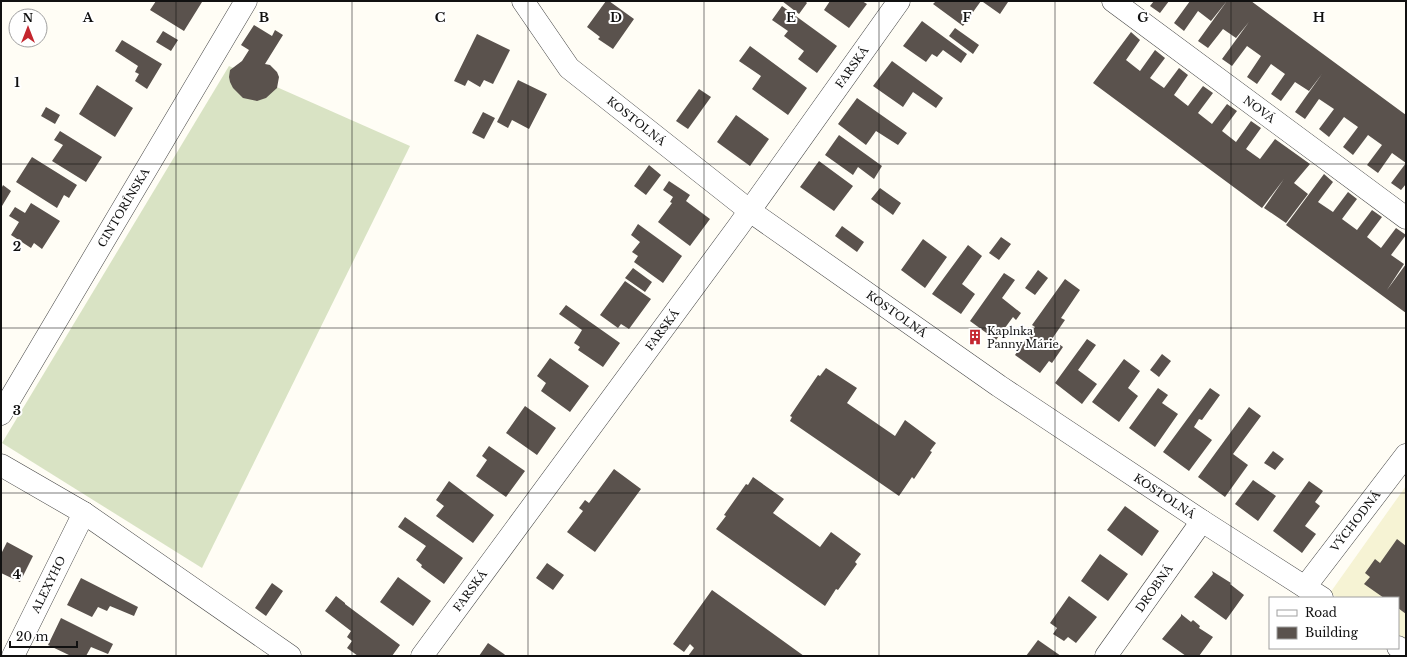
<svg xmlns="http://www.w3.org/2000/svg" width="1407" height="657" font-family="'Libre Baskerville',serif">
	<rect width="100%" height="100%" fill="#fffdf5"/>
	<path fill="#f6f3d4" d="M 1406,486 L 1406,644 L 1398,638 L 1398,598 L 1338,598 L 1330,593 Z"/>
	<path fill="#d9e3c4" d="M 229,66 L 410,146 L 202,568 L 2,443 Z"/>
	<path fill="#5a524d" d="M 156,1 L 200,1 L 202,2 L 184,31 L 150,10 Z
		M 606,1 L 609,1 L 634,19 L 613,49 L 598,39 L 600,37 L 587,27 Z
		M 782,1 L 805,1 L 807,3 L 799,14 Z
		M 830,1 L 862,1 L 867,4 L 849,28 L 824,10 Z
		M 936,1 L 981,1 L 963,26 L 933,4 Z
		M 984,1 L 1007,1 L 1008,2 L 1000,14 L 983,2 Z
		M 1154,1 L 1169,1 L 1160,13 L 1150,6 Z
		M 1190,1 L 1227,1 L 1211,21 L 1198,11 L 1184,31 L 1174,23 Z
		M 1227,1 L 1251,1 L 1406,115 L 1406,184 L 1401,190 L 1391,183 L 1406,163 L 1392,153 L 1378,173 L 1367,165 L 1382,145 L 1368,135 L 1353,155 L 1343,147 L 1358,127 L 1344,117 L 1329,137 L 1319,129 L 1334,109 L 1319,99 L 1305,119 L 1295,112 L 1322,74 L 1309,91 L 1295,82 L 1281,101 L 1271,94 L 1285,74 L 1271,64 L 1257,84 L 1247,77 L 1261,56 L 1247,46 L 1232,66 L 1222,59 L 1249,22 L 1236,38 L 1223,29 L 1208,48 L 1198,41 Z
		M 782,6 L 837,46 L 817,73 L 798,59 L 804,51 L 784,36 L 788,31 L 772,20 Z
		M 922,21 L 967,54 L 961,63 L 943,50 L 937,57 L 932,54 L 926,62 L 903,46 Z
		M 254,25 L 272,36 L 275,30 L 283,35 L 265,64 L 270,65 L 277,72 L 279,77 L 277,88 L 266,98 L 257,101 L 243,98 L 233,88 L 230,82 L 229,77 L 230,70 L 242,61 L 249,50 L 241,45 Z
		M 955,28 L 979,45 L 973,54 L 949,36 Z
		M 163,31 L 178,40 L 171,51 L 156,42 Z
		M 1131,32 L 1140,40 L 1126,60 L 1140,71 L 1155,50 L 1165,58 L 1150,78 L 1164,88 L 1179,68 L 1188,75 L 1174,95 L 1188,106 L 1203,86 L 1213,93 L 1198,113 L 1212,124 L 1227,104 L 1237,111 L 1222,131 L 1236,142 L 1251,121 L 1261,128 L 1246,149 L 1260,159 L 1275,139 L 1310,164 L 1294,183 L 1308,194 L 1286,223 L 1264,208 L 1284,179 L 1262,208 L 1093,83 Z
		M 477,34 L 510,50 L 493,84 L 484,80 L 480,87 L 468,80 L 465,86 L 454,81 Z
		M 122,40 L 162,64 L 147,89 L 135,81 L 139,74 L 135,72 L 138,66 L 115,51 Z
		M 750,46 L 807,88 L 788,115 L 752,89 L 761,76 L 739,61 Z
		M 892,61 L 943,98 L 936,108 L 913,92 L 903,107 L 873,86 Z
		M 518,80 L 547,94 L 529,129 L 512,120 L 508,128 L 497,122 Z
		M 97,85 L 133,108 L 115,137 L 79,114 Z
		M 699,89 L 711,97 L 688,129 L 676,121 Z
		M 857,98 L 907,133 L 898,145 L 876,131 L 866,145 L 838,124 Z
		M 46,107 L 60,115 L 55,124 L 41,116 Z
		M 483,112 L 495,118 L 484,139 L 472,133 Z
		M 736,115 L 769,139 L 750,166 L 717,142 Z
		M 60,131 L 102,157 L 86,182 L 52,161 L 63,145 L 54,140 Z
		M 839,135 L 882,166 L 874,179 L 858,167 L 853,175 L 825,155 Z
		M 32,157 L 77,185 L 69,198 L 64,195 L 57,208 L 16,182 Z
		M 819,161 L 853,186 L 834,211 L 800,187 Z
		M 649,165 L 661,175 L 646,195 L 634,186 Z
		M 1324,174 L 1333,182 L 1318,202 L 1333,212 L 1348,192 L 1357,199 L 1342,219 L 1357,230 L 1372,210 L 1382,217 L 1367,237 L 1381,248 L 1396,228 L 1406,235 L 1391,255 L 1404,264 L 1387,290 L 1406,264 L 1406,313 L 1286,225 Z
		M 669,181 L 690,195 L 686,201 L 710,219 L 690,246 L 658,222 L 672,203 L 670,202 L 673,197 L 663,190 Z
		M 3,185 L 11,191 L 2,206 L 1,205 L 1,189 Z
		M 880,188 L 901,203 L 893,215 L 871,199 Z
		M 31,203 L 60,221 L 42,249 L 34,243 L 31,248 L 11,235 L 19,222 L 9,216 L 15,207 L 25,213 Z
		M 638,224 L 682,256 L 663,283 L 634,262 L 638,256 L 632,252 L 640,242 L 631,235 Z
		M 842,226 L 864,242 L 857,252 L 835,236 Z
		M 1001,237 L 1011,244 L 999,260 L 989,253 Z
		M 923,239 L 947,257 L 925,288 L 901,270 Z
		M 968,245 L 982,256 L 962,284 L 975,294 L 961,314 L 932,294 Z
		M 633,268 L 652,282 L 645,292 L 625,278 Z
		M 1038,270 L 1048,278 L 1035,295 L 1025,288 Z
		M 1004,273 L 1015,280 L 1002,298 L 1021,313 L 1016,320 L 1013,317 L 996,340 L 970,321 Z
		M 1065,279 L 1080,290 L 1061,318 L 1065,320 L 1052,339 L 1063,347 L 1052,363 L 1049,361 L 1040,373 L 1015,355 L 1035,327 L 1032,325 Z
		M 625,281 L 651,299 L 629,329 L 621,324 L 618,328 L 600,315 Z
		M 566,305 L 620,343 L 603,367 L 578,350 L 580,347 L 574,343 L 582,330 L 559,314 Z
		M 1087,339 L 1096,345 L 1078,370 L 1097,384 L 1082,404 L 1055,383 Z
		M 1162,354 L 1171,361 L 1159,377 L 1150,370 Z
		M 550,358 L 589,386 L 570,412 L 541,391 L 546,383 L 537,376 Z
		M 1124,359 L 1140,371 L 1128,388 L 1138,396 L 1119,422 L 1092,402 Z
		M 826,368 L 857,388 L 847,403 L 895,436 L 905,420 L 936,443 L 930,451 L 932,452 L 914,479 L 912,477 L 899,496 L 790,421 L 792,417 L 790,416 L 818,375 L 820,376 Z
		M 1158,388 L 1168,395 L 1162,403 L 1178,414 L 1155,447 L 1129,428 Z
		M 1210,388 L 1220,395 L 1202,420 L 1199,419 L 1194,427 L 1212,440 L 1189,471 L 1163,452 Z
		M 525,406 L 556,428 L 537,455 L 506,433 Z
		M 1249,407 L 1261,416 L 1233,454 L 1248,465 L 1225,497 L 1198,477 Z
		M 489,446 L 525,471 L 506,497 L 476,476 L 487,460 L 482,456 Z
		M 1273,451 L 1284,459 L 1275,470 L 1264,463 Z
		M 614,469 L 641,489 L 595,552 L 567,532 L 583,511 L 579,508 L 585,500 L 589,503 Z
		M 753,477 L 784,499 L 773,513 L 820,547 L 831,532 L 861,554 L 855,562 L 857,564 L 838,590 L 836,589 L 825,606 L 716,529 L 726,516 L 724,515 L 746,484 L 748,485 Z
		M 1253,480 L 1276,496 L 1258,521 L 1235,504 Z
		M 449,481 L 494,515 L 473,543 L 436,516 L 444,506 L 436,500 Z
		M 1309,481 L 1323,491 L 1315,502 L 1320,506 L 1305,526 L 1316,534 L 1302,553 L 1273,531 Z
		M 1125,506 L 1159,531 L 1142,556 L 1107,530 Z
		M 405,517 L 463,558 L 444,584 L 421,567 L 422,565 L 416,560 L 426,546 L 398,527 Z
		M 1397,539 L 1406,546 L 1406,614 L 1398,608 L 1398,598 L 1384,598 L 1364,584 L 1370,577 L 1365,573 L 1375,559 L 1380,563 Z
		M 7,542 L 33,556 L 20,582 L 1,573 L 1,554 Z
		M 1100,554 L 1128,574 L 1108,601 L 1081,581 Z
		M 547,563 L 564,575 L 553,590 L 536,578 Z
		M 1212,571 L 1231,583 L 1230,584 L 1244,595 L 1226,620 L 1194,597 L 1213,574 Z
		M 398,577 L 431,601 L 413,626 L 380,602 Z
		M 81,578 L 138,607 L 134,616 L 110,606 L 107,611 L 98,607 L 92,617 L 67,605 Z
		M 272,583 L 283,591 L 266,616 L 255,608 Z
		M 712,590 L 804,656 L 688,656 L 694,648 L 690,644 L 684,652 L 673,644 Z
		M 336,596 L 345,603 L 345,604 L 400,645 L 392,656 L 358,656 L 347,648 L 352,641 L 347,637 L 351,631 L 325,611 Z
		M 1069,596 L 1097,617 L 1076,643 L 1068,637 L 1064,641 L 1053,634 L 1057,628 L 1050,623 Z
		M 1181,614 L 1191,622 L 1193,620 L 1200,626 L 1199,628 L 1213,637 L 1199,656 L 1186,656 L 1162,639 L 1181,616 Z
		M 61,618 L 113,644 L 108,654 L 91,647 L 86,656 L 71,656 L 48,645 Z
		M 1038,640 L 1061,656 L 1026,656 Z
		M 488,643 L 504,654 L 506,656 L 479,656 Z"/>
	<g fill="none" stroke-linecap="round" stroke-linejoin="round">
		<defs>
			<g id="street">
				<path id="s1" d="M 523,1 L 569,68 L 750,211 L 999,386 L 1202,521 L 1322,598"/>
				<path id="s2" d="M 1113,1 L 1406,218"/>
				<path id="s3" d="M 1,414 L 246,1"/>
				<path d="M 1,465 L 84,513 L 290,656"/>
				<path id="s4" d="M 1305,587 L 1406,455"/>
				<path d="M 1398,647 L 1406,653"/>
				<path id="s5" d="M 13,656 L 84,513"/>
				<path id="s6" d="M 422,656 L 738,227 L 899,1"/>
				<path id="s7" d="M 1106,656 L 1202,521"/>
			</g>
		</defs>
		<use href="#street" stroke="#444" stroke-width="23"/>
		<use href="#street" stroke="#fff" stroke-width="22"/>
	</g>
	<path fill="none" stroke="#111" stroke-width="1" stroke-opacity="0.55" d="M 176,1 L 176,656M 352,1 L 352,656M 528,1 L 528,656M 704,1 L 704,656M 879,1 L 879,656M 1055,1 L 1055,656M 1231,1 L 1231,656M 1,164 L 1406,164M 1,328 L 1406,328M 1,493 L 1406,493"/>
	<defs>
		<symbol id="building-bare" viewBox="-9 -9 18 18"><path d="M-4-6H4V6H1V3H-1V6H-4ZM-2.5-4.3h1.7v1.8h-1.7ZM.8-4.3h1.7v1.8H.8ZM-2.5-1h1.7V.8h-1.7ZM.8-1h1.7V.8H.8Z" fill="#c4262e" stroke="#fff" stroke-width="2.5" paint-order="stroke"/></symbol>
	</defs>
	<g fill-rule="evenodd">
		<use href="#building-bare" x="964" y="326" width="22" height="22"/>
	</g>
	<g text-anchor="middle" stroke-width="4" stroke-linejoin="round" paint-order="stroke">
		<g font-size="11" fill="#111" stroke="#fff">
			<text dy="4" stroke="none"><textPath href="#s6" startOffset="729">FARSKÁ</textPath></text>
			<text dy="4" stroke="none"><textPath href="#s2" startOffset="182">NOVÁ</textPath></text>
			<text dy="4" stroke="none"><textPath href="#s1" startOffset="167">KOSTOLNÁ</textPath></text>
			<text dy="4" stroke="none"><textPath href="#s3" startOffset="240">CINTORÍNSKA</textPath></text>
			<text dy="4" stroke="none"><textPath href="#s1" startOffset="491">KOSTOLNÁ</textPath></text>
			<text dy="4" stroke="none"><textPath href="#s6" startOffset="405">FARSKÁ</textPath></text>
			<text dy="4" stroke="none"><textPath href="#s1" startOffset="815">KOSTOLNÁ</textPath></text>
			<text dy="4" stroke="none"><textPath href="#s4" startOffset="83">VÝCHODNÁ</textPath></text>
			<text dy="4" stroke="none"><textPath href="#s5" startOffset="80">ALEXYHO</textPath></text>
			<text dy="4" stroke="none"><textPath href="#s7" startOffset="83">DROBNÁ</textPath></text>
			<text dy="4" stroke="none"><textPath href="#s6" startOffset="81">FARSKÁ</textPath></text>
		</g>
		<g font-size="11" fill="#111" stroke="#fff" text-anchor="start">
			<text x="987" y="335">Kaplnka<tspan x="987" dy="13">Panny Márie</tspan></text>
		</g>
	</g>
	<g font-size="13" text-anchor="middle" font-weight="bold" fill="#111" stroke="#fff" stroke-width="4" stroke-linejoin="round" paint-order="stroke">
		<text x="88" y="22">A</text>
		<text x="264" y="22">B</text>
		<text x="440" y="22">C</text>
		<text x="616" y="22">D</text>
		<text x="791" y="22">E</text>
		<text x="967" y="22">F</text>
		<text x="1143" y="22">G</text>
		<text x="1319" y="22">H</text>
		<text x="17" y="87">1</text>
		<text x="17" y="251">2</text>
		<text x="17" y="415">3</text>
		<text x="17" y="579">4</text>
	</g>
	<rect width="1407" height="657" fill="none" stroke="#111111" stroke-width="4"/>
	<rect x="1269" y="597" width="130" height="52" fill="#ffffff" stroke="#a0a0a0"/>
	<rect x="1277" y="610" width="20" height="6" fill="#ffffff" stroke="#a0a0a0"/>
	<text x="1305" y="617" font-size="12" fill="#111111">Road</text>
	<rect x="1277" y="627" width="20" height="12" fill="#5a524d" stroke="#a0a0a0"/>
	<text x="1305" y="637" font-size="12" fill="#111111">Building</text>
	<g transform="translate(28 28)"><circle r="19" fill="#ffffff" stroke="#a0a0a0"/>
	<path d="M0-3L7 15L0 10L-7 15Z" fill="#c4262e"/>
	<text y="-6" font-size="11" font-weight="bold" text-anchor="middle" fill="#111111">N</text>
	</g>
	<path d="M10 641v6h67v-6" fill="none" stroke="#111111" stroke-width="2"/>
	<text x="16" y="641" font-size="12" fill="#111111" stroke="#ffffff" stroke-width="3" paint-order="stroke">20 m</text>
</svg>
